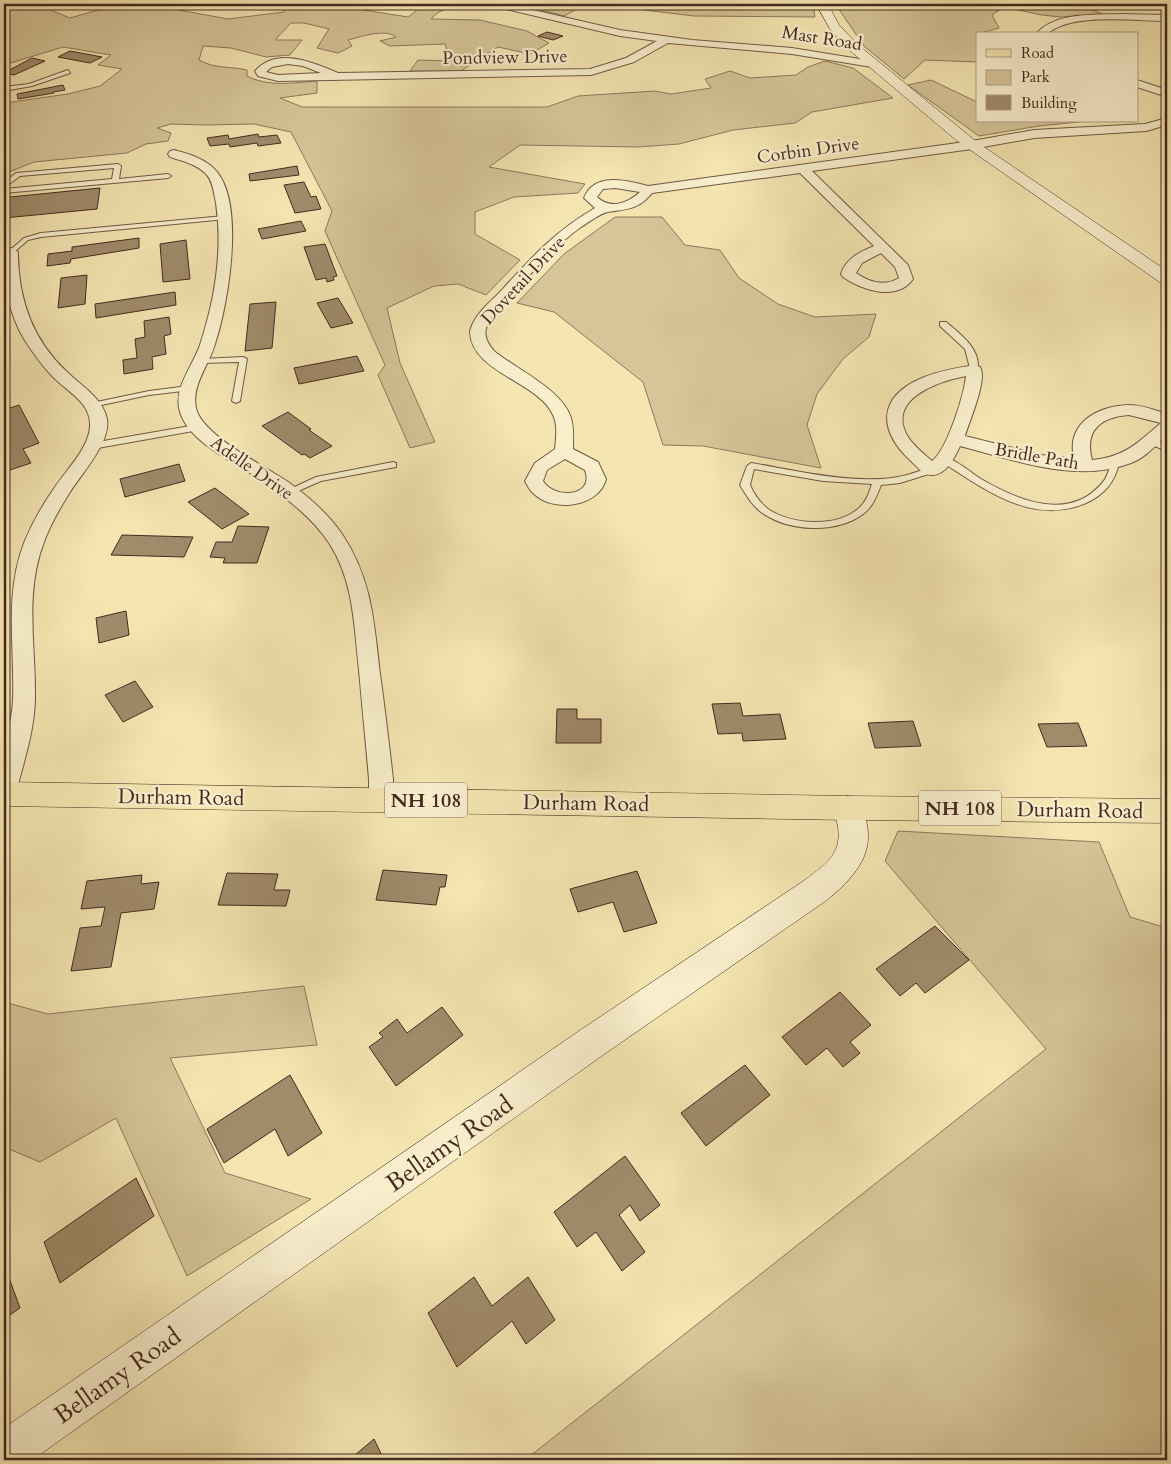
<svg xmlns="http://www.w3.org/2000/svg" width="1171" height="1464" font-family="Cardo,serif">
	<rect width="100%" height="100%" fill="#f4e5b1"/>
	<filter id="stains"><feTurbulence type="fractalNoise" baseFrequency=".004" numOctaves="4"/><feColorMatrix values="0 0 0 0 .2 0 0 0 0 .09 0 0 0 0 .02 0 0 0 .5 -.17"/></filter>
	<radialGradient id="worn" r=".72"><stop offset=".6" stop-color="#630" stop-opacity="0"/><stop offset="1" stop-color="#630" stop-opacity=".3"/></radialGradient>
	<path fill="#d6c598" stroke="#8d785c" d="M 4,4 L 58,4 L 48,9 L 70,18 L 119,4 L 184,4 L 179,10 L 228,19 L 284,12 L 284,6 L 367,4 L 357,9 L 408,17 L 421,7 L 433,4 L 485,4 L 488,5 C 468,12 448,0 431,19 L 480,20 L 527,31 L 549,43 L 530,54 L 498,47 L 461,71 L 410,71 L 418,60 L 450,61 L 445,44 L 390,46 L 380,41 L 396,37 C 384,28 361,37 348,40 L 352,46 L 338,53 L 317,48 L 329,29 L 304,23 L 291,23 L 275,40 L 302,40 L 290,55 L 266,57 L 231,48 L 203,46 L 199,60 C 215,69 229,66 247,70 L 247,76 C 268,87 293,83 317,81 L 317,93 L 280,98 L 302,107 L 547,107 L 578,96 L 655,91 L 671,94 L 711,88 L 705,79 L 730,71 L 750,78 L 796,75 L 808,67 L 825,61 L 853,68 L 893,98 L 812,112 L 795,123 L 733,130 L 679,144 L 638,147 L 520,145 L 489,167 L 585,184 L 578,193 L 514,197 L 475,212 L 475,234 L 520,260 L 486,295 L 458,284 L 434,286 L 387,308 L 400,363 L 435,442 L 410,448 L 378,375 L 385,365 L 325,231 L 332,211 L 291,132 L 254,124 L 206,125 L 171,124 L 157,128 L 171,133 L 168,141 L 146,144 L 127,153 L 34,162 L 4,174 L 4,103 L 68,94 L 100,86 L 122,69 L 98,65 L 111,55 L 63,47 L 4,65 Z
		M 518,4 L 586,4 L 564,16 Z
		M 594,4 L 795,4 L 813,5 L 815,17 L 694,16 Z
		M 924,4 L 1082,4 L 1079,5 L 1103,14 L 1061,17 L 1042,15 L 1004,7 L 992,15 L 999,28 L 977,34 L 977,62 L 925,60 L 904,79 L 864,46 L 838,8 L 894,9 L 925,6 Z
		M 931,80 L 977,102 L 977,121 L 1088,121 L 1039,126 L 979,136 L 908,85 Z
		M 615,217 L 662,217 L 685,245 L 720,250 L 739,278 L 778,304 L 815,317 L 876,314 L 869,337 L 843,359 L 817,394 L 807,425 L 821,468 L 703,446 L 663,445 L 643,382 L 554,312 L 517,303 L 564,254 Z
		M 898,831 L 1099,842 L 1130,917 L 1167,928 L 1167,1460 L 525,1460 L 1046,1049 L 885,861 Z
		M 304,986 L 317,1045 L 170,1058 L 225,1173 L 311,1199 L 187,1276 L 116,1118 L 40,1162 L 4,1147 L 4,1002 L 48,1014 Z"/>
	<path fill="#a08b6b" stroke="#442a1f" d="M 547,32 L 563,36 L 553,40 L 538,36 Z
		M 70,51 L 102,57 L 90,63 L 58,57 Z
		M 32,58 L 45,61 L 14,75 L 4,73 Z
		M 63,85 L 65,90 L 53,92 L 54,93 L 18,99 L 17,94 Z
		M 258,134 L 259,137 L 277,135 L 281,143 L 258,146 L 257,143 L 230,147 L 229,144 L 210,146 L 207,138 L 228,135 L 229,139 Z
		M 297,166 L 299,175 L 250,181 L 249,174 Z
		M 304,182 L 311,197 L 316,196 L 321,209 L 295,213 L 284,185 Z
		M 100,188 L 97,209 L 4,218 L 4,201 L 9,200 L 10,197 Z
		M 301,221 L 306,231 L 262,239 L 258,229 Z
		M 139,238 L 139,248 L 71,259 L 70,263 L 47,266 L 48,254 L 72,251 L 72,247 Z
		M 186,240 L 190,279 L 163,282 L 160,244 Z
		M 325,244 L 337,276 L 333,277 L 334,280 L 327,282 L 326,278 L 316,280 L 304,247 Z
		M 87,275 L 85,304 L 58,308 L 61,278 Z
		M 175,292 L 176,305 L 96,318 L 95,304 Z
		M 338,298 L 353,323 L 331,328 L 317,303 Z
		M 276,302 L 272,348 L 245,351 L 250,304 Z
		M 169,317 L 171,334 L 164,336 L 166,354 L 152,357 L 153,369 L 124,374 L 123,360 L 137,358 L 135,339 L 145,337 L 144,321 Z
		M 357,356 L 364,371 L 299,384 L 294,368 Z
		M 19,405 L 39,443 L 23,449 L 31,463 L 4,472 L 4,410 Z
		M 288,412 L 311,429 L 309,430 L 332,446 L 310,458 L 304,454 L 302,455 L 262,426 Z
		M 179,464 L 185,481 L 125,497 L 120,479 Z
		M 215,488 L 249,514 L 222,529 L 188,502 Z
		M 238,526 L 269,527 L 257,563 L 223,563 L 225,558 L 210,557 L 216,542 L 232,542 Z
		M 122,535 L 193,537 L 184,557 L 111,555 Z
		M 126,611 L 129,635 L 99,643 L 96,618 Z
		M 135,681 L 153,707 L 123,722 L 105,695 Z
		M 740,703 L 743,716 L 780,714 L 786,739 L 743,741 L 742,733 L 718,734 L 712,704 Z
		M 557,709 L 577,709 L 577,719 L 601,719 L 601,743 L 556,743 Z
		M 913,721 L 921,746 L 875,748 L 868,723 Z
		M 1078,723 L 1087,746 L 1047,747 L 1038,724 Z
		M 383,870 L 447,875 L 445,887 L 440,887 L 436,905 L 376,900 Z
		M 637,871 L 657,923 L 624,932 L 613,902 L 578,912 L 570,889 Z
		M 227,873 L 278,874 L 274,890 L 290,890 L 286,906 L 218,905 Z
		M 142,875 L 141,884 L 159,882 L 154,909 L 121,913 L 111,967 L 71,971 L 80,928 L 101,926 L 105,907 L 81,909 L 87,881 Z
		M 935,926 L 969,960 L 925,993 L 916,983 L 900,996 L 876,969 Z
		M 840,992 L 871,1025 L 850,1042 L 860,1053 L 843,1067 L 827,1048 L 806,1065 L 782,1037 Z
		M 442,1007 L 463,1035 L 396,1086 L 369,1047 L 383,1037 L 379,1033 L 397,1019 L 407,1033 Z
		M 745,1065 L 770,1095 L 706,1146 L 681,1113 Z
		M 290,1075 L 322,1133 L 288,1156 L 275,1129 L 224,1163 L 207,1129 Z
		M 625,1156 L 660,1205 L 640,1221 L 630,1205 L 619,1215 L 645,1252 L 622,1271 L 596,1232 L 577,1247 L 554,1212 Z
		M 136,1178 L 154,1216 L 60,1283 L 44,1242 Z
		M 5,1267 L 20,1308 L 4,1319 L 4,1268 Z
		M 474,1277 L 492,1306 L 528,1277 L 555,1320 L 526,1344 L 512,1321 L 457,1367 L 428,1313 Z
		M 374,1439 L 384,1460 L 349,1460 Z"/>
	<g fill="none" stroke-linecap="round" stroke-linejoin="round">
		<defs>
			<path id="lane" d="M 68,70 L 70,73 L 32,86 L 4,91 L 4,87 L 29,84 Z
				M 118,164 L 121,166 L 119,179 L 168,174 L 171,176 L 168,178 L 4,193 L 4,189 L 112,179 L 114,168 L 20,176 L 4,188 L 4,183 L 16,173 Z
				M 224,216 L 227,218 L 226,219 L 41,237 L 28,240 L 13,253 L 8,252 L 24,238 L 41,233 Z
				M 940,322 L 946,322 C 960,334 983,350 977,372 L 971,372 L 965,349 L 940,326 Z
				M 243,357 L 247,359 L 240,401 L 236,403 L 232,401 L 239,362 L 201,363 L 197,361 L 201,359 Z
				M 188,386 L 192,388 L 191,390 L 149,395 L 92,407 L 88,405 L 92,403 L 149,391 Z
				M 196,425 L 199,426 L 199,430 L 92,449 L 88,446 L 92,443 Z
				M 1150,438 L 1167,445 L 1167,451 L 1147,443 L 1147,439 Z
				M 945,457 C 958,461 970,472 981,479 C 1017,500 1070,523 1103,482 C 1108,476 1109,468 1112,461 L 1118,461 L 1119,463 C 1115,482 1104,495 1086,503 C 1032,526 986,490 942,462 L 942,458 Z
				M 393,462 L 396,463 L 396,467 L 321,481 L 289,495 L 284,492 L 316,477 Z
				M 751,463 C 794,470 855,485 898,477 C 910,475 921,470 932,467 L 936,470 L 935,472 L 900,483 L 881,485 C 877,495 873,507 863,514 C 837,534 788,532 761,512 C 752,505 746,495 740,485 L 747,466 ZM 754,469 L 823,481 L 872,484 C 869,493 866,502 859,508 C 837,528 792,525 768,509 C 760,503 754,494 750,485 Z"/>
			<path id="street" d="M 491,4 L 507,4 L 620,30 L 692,40 L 792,48 L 872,61 L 877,64 L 872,67 L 792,54 L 668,43 L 634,62 L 591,75 L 278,81 L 258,76 L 255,71 C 277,46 314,63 338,73 L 590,69 L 626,58 L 657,41 L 620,36 L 493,6 ZM 288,64 L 303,66 L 321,73 L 278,75 L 266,72 L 272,67 Z
				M 1120,14 L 1167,15 L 1167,21 C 1136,21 1071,12 1047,34 L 1036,34 C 1055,12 1093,15 1120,14 Z
				M 1137,80 L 1167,90 L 1167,97 L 1137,87 Z
				M 1167,118 L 1167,125 L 1146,131 L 1034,138 L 972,149 L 812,171 L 908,265 L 913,279 C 897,302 861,290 843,277 L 841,274 C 846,258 860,252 874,246 L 800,173 L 652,193 C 638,210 627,209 608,212 C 600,213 588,223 581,227 C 547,251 521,286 492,317 C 482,330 484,339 494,351 C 516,369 563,390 571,418 C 574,428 573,439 573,449 L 598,462 L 606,479 C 599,507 554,513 534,494 C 530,491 527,485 525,481 L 535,463 L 555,449 C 556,438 558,425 553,415 C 539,382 470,372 470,331 C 474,315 489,303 500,292 C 531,258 555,231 595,208 L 584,198 C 594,172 627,180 648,186 L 972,141 L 1034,130 L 1145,124 ZM 615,188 L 640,192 C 628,203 611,210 597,197 L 603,189 ZM 881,253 L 895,267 L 899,278 C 884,287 869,282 856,273 L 862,263 ZM 565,459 L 585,470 C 595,498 554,499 543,481 L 547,470 Z
				M 174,150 C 189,154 207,159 217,172 C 245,206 228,305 215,344 C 209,365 191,386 196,408 C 202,436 267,467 291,484 C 310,498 329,515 342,534 C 372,579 374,622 380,674 C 385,709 389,744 393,779 L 393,800 L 389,807 L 381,810 L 373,807 L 369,800 L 369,779 C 366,743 362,706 359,670 C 354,626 354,581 329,543 C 312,517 285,497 259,479 C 234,461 186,442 179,408 C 175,386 193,365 200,345 C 215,299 223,251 216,203 C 214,194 213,182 207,175 C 197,164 182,161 170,157 L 168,154 L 170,151 Z
				M 11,248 L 18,252 C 18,298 32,339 66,371 C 80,385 103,398 107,419 C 111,442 82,473 70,492 C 60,508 50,525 44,542 C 24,594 36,646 35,700 C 34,732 24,761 16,792 L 12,799 L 4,802 C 3,787 2,768 4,753 C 7,735 12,719 13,700 C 15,647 4,595 24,543 C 32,523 43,504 55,487 C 67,469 90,447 90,425 C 91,403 67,391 54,378 C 43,367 33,353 24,339 C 8,312 4,283 4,252 Z
				M 974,365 L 980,367 C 988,379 969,422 965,436 L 1041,455 L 1074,459 C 1066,423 1097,406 1129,405 C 1142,405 1155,410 1167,414 L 1167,435 C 1156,445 1145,458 1131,463 C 1077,484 1013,460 960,446 C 955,457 947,474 933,475 C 924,476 917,467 911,461 C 878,431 877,397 922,378 C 938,371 957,368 974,365 ZM 966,376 C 964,395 947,450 932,461 C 924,454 914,446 908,437 C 885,399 939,381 966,376 ZM 1129,415 L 1161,423 C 1137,443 1125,457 1092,460 C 1084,430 1101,417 1129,415 Z"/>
			<path id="secondary" d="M 816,4 L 828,4 L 839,25 L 857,44 L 978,143 L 1167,271 L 1167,284 L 1161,283 L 956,140 L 848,49 L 830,29 Z
				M 848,796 L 858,799 C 881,845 862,871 827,900 L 603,1055 L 32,1460 L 4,1460 L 4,1428 L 579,1031 L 805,880 C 827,863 844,853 837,822 C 835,813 833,808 838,799 Z"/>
			<path id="primary" d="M 4,782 L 848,796 L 1167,799 L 1167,823 L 848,820 L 4,806 Z"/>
		</defs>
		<use href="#lane" stroke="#705944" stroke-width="2"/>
		<use href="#street" stroke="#705944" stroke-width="2"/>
		<use href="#secondary" stroke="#442a1f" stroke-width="1"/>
		<use href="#primary" stroke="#442a1f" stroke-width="1"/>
		<use href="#lane" fill="#f8eecc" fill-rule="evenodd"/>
		<use href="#street" fill="#f8eecc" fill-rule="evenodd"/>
		<use href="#secondary" fill="#f8eecc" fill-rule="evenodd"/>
		<use href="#primary" fill="#f4e5b1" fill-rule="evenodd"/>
	</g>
	<g text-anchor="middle" stroke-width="4.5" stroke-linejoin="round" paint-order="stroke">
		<g font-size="18" fill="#442a1f" stroke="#f8eecc">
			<text transform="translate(822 38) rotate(9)" y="6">Mast Road</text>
			<text transform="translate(505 57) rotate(-1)" y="6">Pondview Drive</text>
			<text transform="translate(808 150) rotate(-8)" y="6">Corbin Drive</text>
			<text transform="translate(523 280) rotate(-47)" y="6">Dovetail Drive</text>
			<text transform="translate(1037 456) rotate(10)" y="6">Bridle Path</text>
			<text transform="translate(252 468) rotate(35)" y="6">Adelle Drive</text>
		</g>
		<g fill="#f8eecc" stroke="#7a6553" stroke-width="1">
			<rect x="385" y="782.5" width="82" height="35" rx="4"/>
			<rect x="919" y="790.5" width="82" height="35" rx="4"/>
		</g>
		<g font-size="20" font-weight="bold" fill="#442a1f">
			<text x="426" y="807">NH 108</text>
			<text x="960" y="815">NH 108</text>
		</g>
		<g font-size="21" fill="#442a1f" stroke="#f8eecc">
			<text transform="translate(181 797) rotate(1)" y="7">Durham Road</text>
			<text transform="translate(586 803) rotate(1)" y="7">Durham Road</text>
			<text transform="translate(1080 810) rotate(1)" y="7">Durham Road</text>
		</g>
		<g font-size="25" fill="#442a1f" stroke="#f8eecc">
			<text transform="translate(449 1143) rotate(-35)" y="9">Bellamy Road</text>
			<text transform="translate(117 1375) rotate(-35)" y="9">Bellamy Road</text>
		</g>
	</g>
	<rect width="1171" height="1464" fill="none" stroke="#f4e5b1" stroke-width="20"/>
	<rect x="5" y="5" width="1161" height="1454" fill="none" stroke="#442a1f" stroke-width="2.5"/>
	<rect x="10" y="10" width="1151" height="1444" fill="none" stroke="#442a1f"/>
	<rect x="976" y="32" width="162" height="90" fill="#f8eecc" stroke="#b0a087"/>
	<rect x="986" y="49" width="25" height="8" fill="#f4e5b1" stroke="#b0a087"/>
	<text x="1021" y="58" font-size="15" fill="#442a1f">Road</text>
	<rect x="986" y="70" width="25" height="15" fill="#d6c598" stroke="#b0a087"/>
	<text x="1021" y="82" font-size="15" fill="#442a1f">Park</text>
	<rect x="986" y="95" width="25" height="15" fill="#a08b6b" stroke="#b0a087"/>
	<text x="1021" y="108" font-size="15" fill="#442a1f">Building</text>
	<rect width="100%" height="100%" filter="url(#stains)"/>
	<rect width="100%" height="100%" fill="url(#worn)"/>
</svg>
